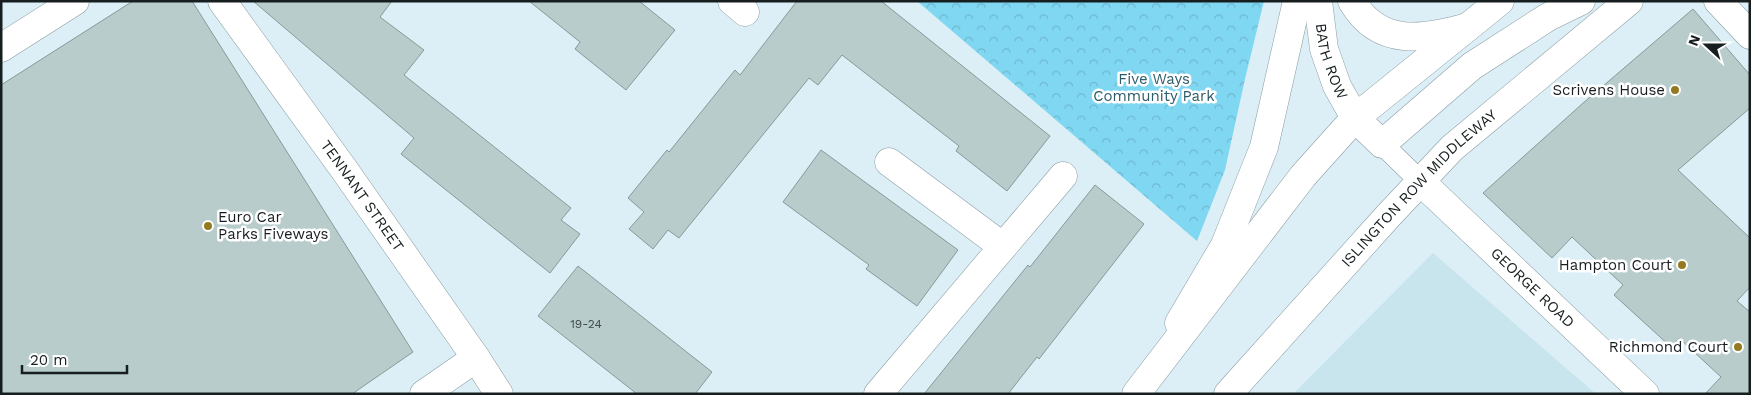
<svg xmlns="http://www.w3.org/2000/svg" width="1751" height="395" font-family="'Work Sans',sans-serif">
	<defs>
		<pattern id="park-crowns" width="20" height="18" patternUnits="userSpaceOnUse" patternTransform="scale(1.25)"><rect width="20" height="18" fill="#80d7f2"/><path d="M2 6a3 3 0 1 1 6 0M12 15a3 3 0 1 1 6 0" fill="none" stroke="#6eb8cf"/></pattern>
	</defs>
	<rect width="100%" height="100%" fill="#dceff6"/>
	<path fill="#c8e4ed" d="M 1433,253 L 1596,394 L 1293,394 Z"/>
	<path fill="url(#park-crowns)" d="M 917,1 L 1264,1 L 1245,79 L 1225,170 L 1197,241 Z"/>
	<path fill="#b7cccb" stroke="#869a99" d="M 133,1 L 192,1 L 413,352 L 352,394 L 1,394 L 1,85 Z
		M 253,1 L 392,1 L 380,17 L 424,50 L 404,75 L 571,208 L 561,220 L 580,234 L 550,273 L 401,154 L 414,138 Z
		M 529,1 L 639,1 L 675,30 L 626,90 L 575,49 L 580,42 Z
		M 797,1 L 881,1 L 1050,136 L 1007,191 L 956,151 L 959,146 L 842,55 L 818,85 L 809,78 L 679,238 L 668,230 L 653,249 L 629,229 L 644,212 L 628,198 L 667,150 L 669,152 L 735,70 L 740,75 Z
		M 1693,9 L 1750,75 L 1750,108 L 1678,170 L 1750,238 L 1750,287 L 1737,301 L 1750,312 L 1750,394 L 1705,394 L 1721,377 L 1679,338 L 1671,347 L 1614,295 L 1623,285 L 1572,237 L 1552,258 L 1483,193 L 1582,104 Z
		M 821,150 L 958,250 L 917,306 L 866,269 L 869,265 L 783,202 Z
		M 1095,185 L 1144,224 L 1039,359 L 1037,357 L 1008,394 L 924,394 L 1028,265 L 1030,267 Z
		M 578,266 L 712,372 L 695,394 L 637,394 L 538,316 Z"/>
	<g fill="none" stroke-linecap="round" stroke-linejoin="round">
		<defs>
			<path id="lane" d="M 1382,144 L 1420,181"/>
			<g id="street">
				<path id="s1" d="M 222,1 L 343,168 L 476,358 L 499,394"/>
				<path d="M 732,1 L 745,12"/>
				<path d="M 1718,1 L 1750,35"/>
				<path d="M 1,48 L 75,1"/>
				<path d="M 889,162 L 1002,246"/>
				<path id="s2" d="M 1420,181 L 1645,394"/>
				<path d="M 424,394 L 476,358"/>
				<path d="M 878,394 L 1063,176"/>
			</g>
			<g id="secondary">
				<path id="s3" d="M 1318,1 L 1324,49 L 1337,86 L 1355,118"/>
				<path d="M 1352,1 C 1379,48 1425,39 1468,27"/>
				<path d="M 1179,323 L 1225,245 L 1264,147 L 1297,1"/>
			</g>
			<g id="highway">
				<path d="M 1355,118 L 1382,144 L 1472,66 L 1548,17 L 1581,1"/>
				<path d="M 1136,394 L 1303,176 L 1355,118 L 1500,1"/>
				<path id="s4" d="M 1228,394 L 1388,216 L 1452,148 L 1629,1"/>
			</g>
		</defs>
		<use href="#lane" stroke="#8a9ca2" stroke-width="22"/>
		<use href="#street" stroke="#8a9ca2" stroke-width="29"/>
		<use href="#secondary" stroke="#8a9ca2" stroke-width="29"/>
		<use href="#highway" stroke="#8a9ca2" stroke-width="29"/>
		<use href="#lane" stroke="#fff" stroke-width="21"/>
		<use href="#street" stroke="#fff" stroke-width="28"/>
		<use href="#secondary" stroke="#fff" stroke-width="28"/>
		<use href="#highway" stroke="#fff" stroke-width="28"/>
	</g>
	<g fill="#937a21" stroke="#fff" stroke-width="2">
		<circle cx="1675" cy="90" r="5"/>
		<circle cx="208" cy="226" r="5"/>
		<circle cx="1682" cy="265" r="5"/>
		<circle cx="1738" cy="347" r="5"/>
	</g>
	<g text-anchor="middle" stroke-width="5" stroke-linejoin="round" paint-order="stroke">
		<g font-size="12" fill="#3f4a4b">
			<text x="586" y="328">19-24</text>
		</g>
		<g font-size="15" fill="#171e20" stroke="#fff">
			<text dy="5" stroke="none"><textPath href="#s3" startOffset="62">BATH ROW</textPath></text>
			<text dy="5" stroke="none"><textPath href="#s4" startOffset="281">ISLINGTON ROW MIDDLEWAY</textPath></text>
			<text dy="5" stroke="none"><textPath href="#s1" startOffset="240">TENNANT STREET</textPath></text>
			<text dy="5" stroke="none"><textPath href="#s2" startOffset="155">GEORGE ROAD</textPath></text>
		</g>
		<g font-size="15" fill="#2c5b69" stroke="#fff">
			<text x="1154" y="84">Five Ways<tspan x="1154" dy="17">Community Park</tspan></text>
		</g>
		<g font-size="15" fill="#171e20" stroke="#fff" text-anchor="end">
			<text x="1665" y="95">Scrivens House</text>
			<text x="218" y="222" text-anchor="start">Euro Car<tspan x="218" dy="17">Parks Fiveways</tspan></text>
			<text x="1672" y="270">Hampton Court</text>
			<text x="1728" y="352">Richmond Court</text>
		</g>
	</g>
	<rect width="1751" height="395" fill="none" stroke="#171e20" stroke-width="5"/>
	<g transform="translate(1706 45) rotate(291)" stroke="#ffffff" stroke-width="4" paint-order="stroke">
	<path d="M0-4L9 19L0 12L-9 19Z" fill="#171e20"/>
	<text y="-8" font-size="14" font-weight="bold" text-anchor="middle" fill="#171e20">N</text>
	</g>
	<path d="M22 365v8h105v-8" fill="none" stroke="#171e20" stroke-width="2.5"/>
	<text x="30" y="365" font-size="15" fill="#171e20" stroke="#ffffff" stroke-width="4" paint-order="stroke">20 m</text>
</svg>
